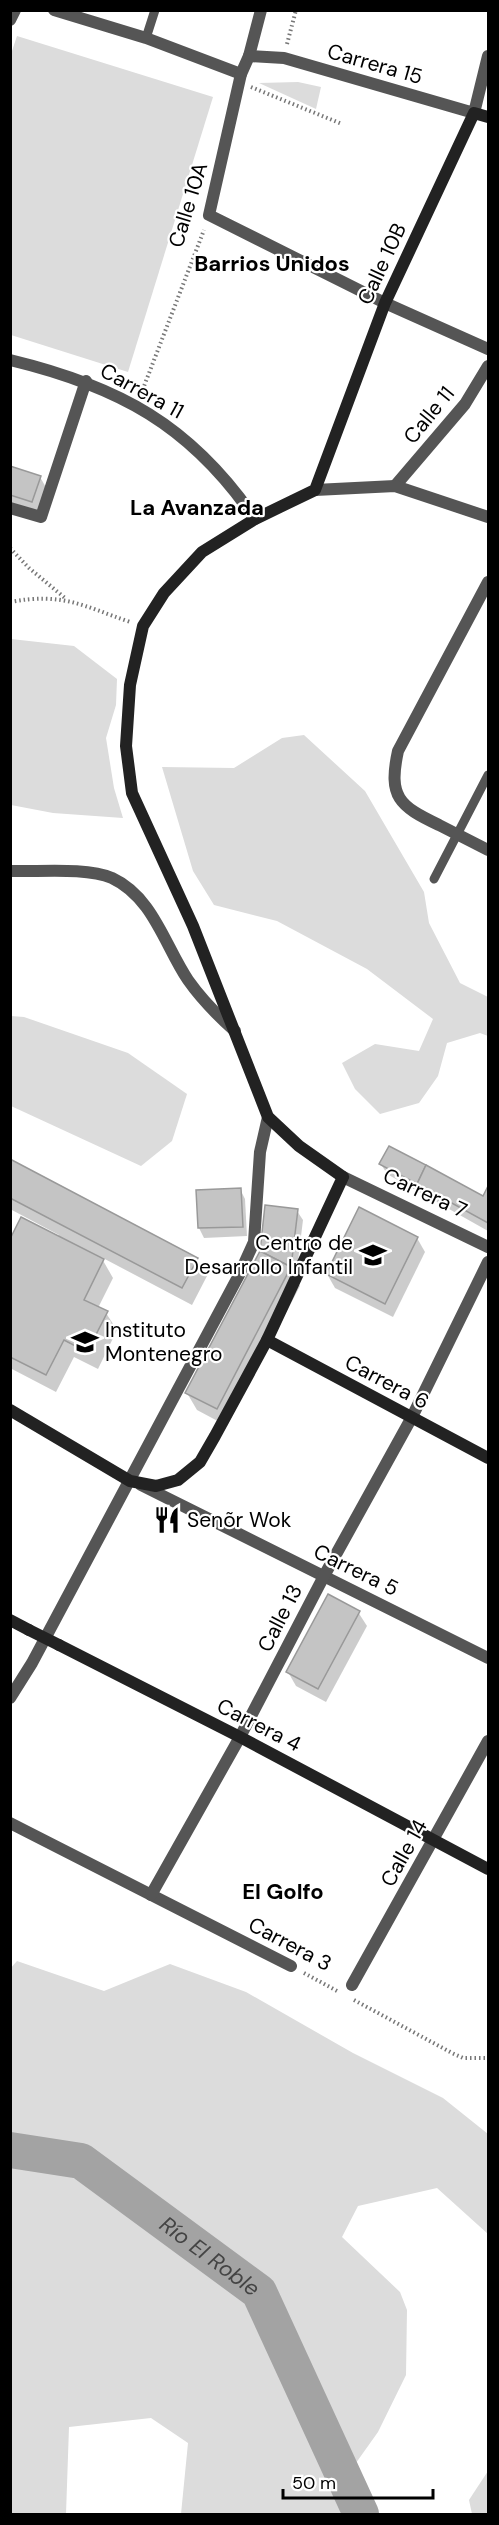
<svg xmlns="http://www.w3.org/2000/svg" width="499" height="2525" viewBox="0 0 499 2525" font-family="'DM Sans',sans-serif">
<rect width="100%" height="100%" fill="#fff"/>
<g fill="#dcdcdc">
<polygon points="17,36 213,97 128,372 11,335 10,57"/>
<polygon points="298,82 321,87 316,109 259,83"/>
<polygon points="11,639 74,646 117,679 116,705 106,738 114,788 123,818 53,813 11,805"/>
<polygon points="304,735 365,791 424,892 429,923 460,983 488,997 488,1036 480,1033 447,1043 438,1076 419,1103 380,1114 355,1089 342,1063 375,1044 419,1051 433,1019 367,969 277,921 214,905 193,871 162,767 234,768 282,738"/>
<polygon points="11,1016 24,1017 128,1053 187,1094 172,1141 141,1166 11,1106"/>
<polygon points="17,1961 104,1991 170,1964 246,1992 353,2053 443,2098 488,2134 488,2234 437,2188 358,2206 342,2237 400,2292 407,2310 406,2375 378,2432 336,2491 346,2514 181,2514 188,2443 151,2418 69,2427 66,2514 11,2514 10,1969"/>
<polygon points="488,2471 488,2514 472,2514 469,2500"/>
</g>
<g fill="#0003">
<polygon points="10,467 40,477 48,491 40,515 10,505"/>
<polygon points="10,1161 197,1259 207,1276 192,1305 101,1257 113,1278 98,1308 106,1313 117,1330 98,1369 74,1357 56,1392 10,1368 10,1242 58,1237 59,1235 10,1209"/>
<polygon points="381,1164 484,1198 488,1189 488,1231 387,1174"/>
<polygon points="240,1189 245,1199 247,1236 204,1238 199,1228 197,1191"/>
<polygon points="267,1207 297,1211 303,1220 297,1269 265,1252 265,1255 297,1272 296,1278 300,1286 227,1426 197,1410 187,1393 261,1251"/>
<polygon points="417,1238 425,1252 393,1317 335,1288 327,1274"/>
<polygon points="358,1612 367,1626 326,1702 296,1686 288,1672"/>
</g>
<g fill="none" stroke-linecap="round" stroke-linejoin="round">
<path stroke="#a3a3a3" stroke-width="36" id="s1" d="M10,2150L81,2161L259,2292L361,2514"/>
</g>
<g fill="#c4c4c4" stroke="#999" stroke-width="1.5">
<polygon points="10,466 41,476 32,502 10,495"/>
<polygon points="389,1146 426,1165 417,1184 379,1164"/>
<polygon points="10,1159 198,1258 182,1288 10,1198"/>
<polygon points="426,1165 483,1196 488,1186 488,1223 417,1184"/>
<polygon points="241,1188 243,1227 198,1228 196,1190"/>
<polygon points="265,1205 298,1209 291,1267 260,1251"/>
<polygon points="359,1207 418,1237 385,1304 326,1274"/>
<polygon points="21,1217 104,1259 84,1300 108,1311 87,1352 64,1340 46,1375 10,1357 10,1239"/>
<polygon points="260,1251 291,1267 217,1409 185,1393"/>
<polygon points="328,1594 360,1611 318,1689 286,1672"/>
</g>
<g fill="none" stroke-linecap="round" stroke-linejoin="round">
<g stroke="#777" stroke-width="4" stroke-dasharray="1.5 3" stroke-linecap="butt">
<polyline points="287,44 296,10"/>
<polyline points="251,87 342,124"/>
<polyline points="141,394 204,230"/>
<polyline points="10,548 29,568 65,598"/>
<path d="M10,602C63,592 83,606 130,622"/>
<polyline points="304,1973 339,1992"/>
<polyline points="354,2000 452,2053 463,2058 488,2058"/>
</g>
<g stroke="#555" stroke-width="9">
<polyline points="146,38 155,10"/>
<polyline points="434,879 488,775"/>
</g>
<g stroke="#555" stroke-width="12">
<polyline points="54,10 146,38 241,74"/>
<polyline points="261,10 249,56 241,74 209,215 385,303 488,349"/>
<polyline points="10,20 15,10"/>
<polyline points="249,56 284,58 474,113 488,56"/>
<path d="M10,360C118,386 191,425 255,519"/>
<polyline points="395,486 465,404 488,366"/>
<polyline points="315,490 395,486 488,517"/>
<polyline points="10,508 41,517 86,381"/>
<path d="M488,582L398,751C388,797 399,806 439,825C455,833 472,842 488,850"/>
<path d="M10,871C39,872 86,867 112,878C153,897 165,946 188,980C202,1000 217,1015 235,1031"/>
<polyline points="141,1485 488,1658"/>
<polyline points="10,1698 32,1663 239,1275 254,1242 260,1152 268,1117"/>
<polyline points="10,1823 291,1966"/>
<polyline points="151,1895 240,1737 324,1576 412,1417 488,1262"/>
<polyline points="352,1985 488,1741"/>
</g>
<polyline stroke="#555" stroke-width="12" points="343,1177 488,1247"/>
<g stroke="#222" stroke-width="12">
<polyline points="267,1340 488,1458"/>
<polyline points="10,1410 130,1481 156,1486 178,1480 200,1462 215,1436 267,1340 343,1177 299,1146 268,1117 193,926 132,793 126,746 130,685 143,626 164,593 202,552 255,519 315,490 385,303 474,113 488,117"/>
<polyline points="10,1620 29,1630"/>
<polyline points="59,1645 240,1737 488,1869"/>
</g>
<polyline stroke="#222" stroke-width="12" points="29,1630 59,1645"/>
</g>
<defs>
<symbol id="school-bare" viewBox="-9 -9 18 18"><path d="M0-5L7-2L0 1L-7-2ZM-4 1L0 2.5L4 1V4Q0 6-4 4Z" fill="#000" stroke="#fff" stroke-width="2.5" paint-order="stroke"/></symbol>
<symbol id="university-bare" viewBox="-9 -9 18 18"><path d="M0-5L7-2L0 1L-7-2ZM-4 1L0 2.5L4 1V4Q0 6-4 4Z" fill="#000" stroke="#fff" stroke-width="2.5" paint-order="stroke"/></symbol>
<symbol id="restaurant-bare" viewBox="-9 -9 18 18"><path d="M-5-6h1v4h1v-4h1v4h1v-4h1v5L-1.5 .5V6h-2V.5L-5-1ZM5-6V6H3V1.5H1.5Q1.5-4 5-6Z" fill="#000" stroke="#fff" stroke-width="2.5" paint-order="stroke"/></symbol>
</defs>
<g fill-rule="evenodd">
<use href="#school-bare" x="354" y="1236" width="38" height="38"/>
<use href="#university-bare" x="66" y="1323" width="38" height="38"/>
<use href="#restaurant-bare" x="148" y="1501" width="38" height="38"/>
</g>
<g text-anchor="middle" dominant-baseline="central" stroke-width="4.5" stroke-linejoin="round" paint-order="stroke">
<g font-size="21" fill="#000" stroke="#fff">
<text transform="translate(375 64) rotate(16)">Carrera 15</text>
<text transform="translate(188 205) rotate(-73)">Calle 10A</text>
<text transform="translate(382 264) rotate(-65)">Calle 10B</text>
<text transform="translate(142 391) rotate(29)">Carrera 11</text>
<text transform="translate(429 415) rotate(-51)">Calle 11</text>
<text transform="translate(425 1193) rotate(25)">Carrera 7</text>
<text transform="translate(387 1382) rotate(28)">Carrera 6</text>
<text transform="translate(356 1570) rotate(26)">Carrera 5</text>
<text transform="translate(280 1618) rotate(-63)">Calle 13</text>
<text transform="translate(259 1725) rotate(27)">Carrera 4</text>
<text transform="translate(404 1853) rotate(-61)">Calle 14</text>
<text transform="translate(290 1944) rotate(28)">Carrera 3</text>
</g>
<g font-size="21" fill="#000" stroke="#fff" text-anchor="start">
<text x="353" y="1243" text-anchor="end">Centro de<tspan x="353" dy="24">Desarrollo Infantil</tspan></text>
<text x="105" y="1330">Instituto<tspan x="105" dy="24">Montenegro</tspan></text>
<text x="187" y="1520">Senõr Wok</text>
</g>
<g font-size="22" font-weight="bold" fill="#000" stroke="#fff">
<text x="272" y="263">Barrios Unidos</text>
<text x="197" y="507">La Avanzada</text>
<text x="283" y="1891">El Golfo</text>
</g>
<g font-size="22" font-style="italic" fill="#444" stroke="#fff">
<text stroke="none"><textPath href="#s1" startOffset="232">Río El Roble</textPath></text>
</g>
</g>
<rect width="499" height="2525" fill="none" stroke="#000000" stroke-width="24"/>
<path d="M283 2489v9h150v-9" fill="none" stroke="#000000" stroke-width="3"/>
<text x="292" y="2489" font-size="18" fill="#000000" stroke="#ffffff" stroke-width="4.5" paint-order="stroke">50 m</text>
</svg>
